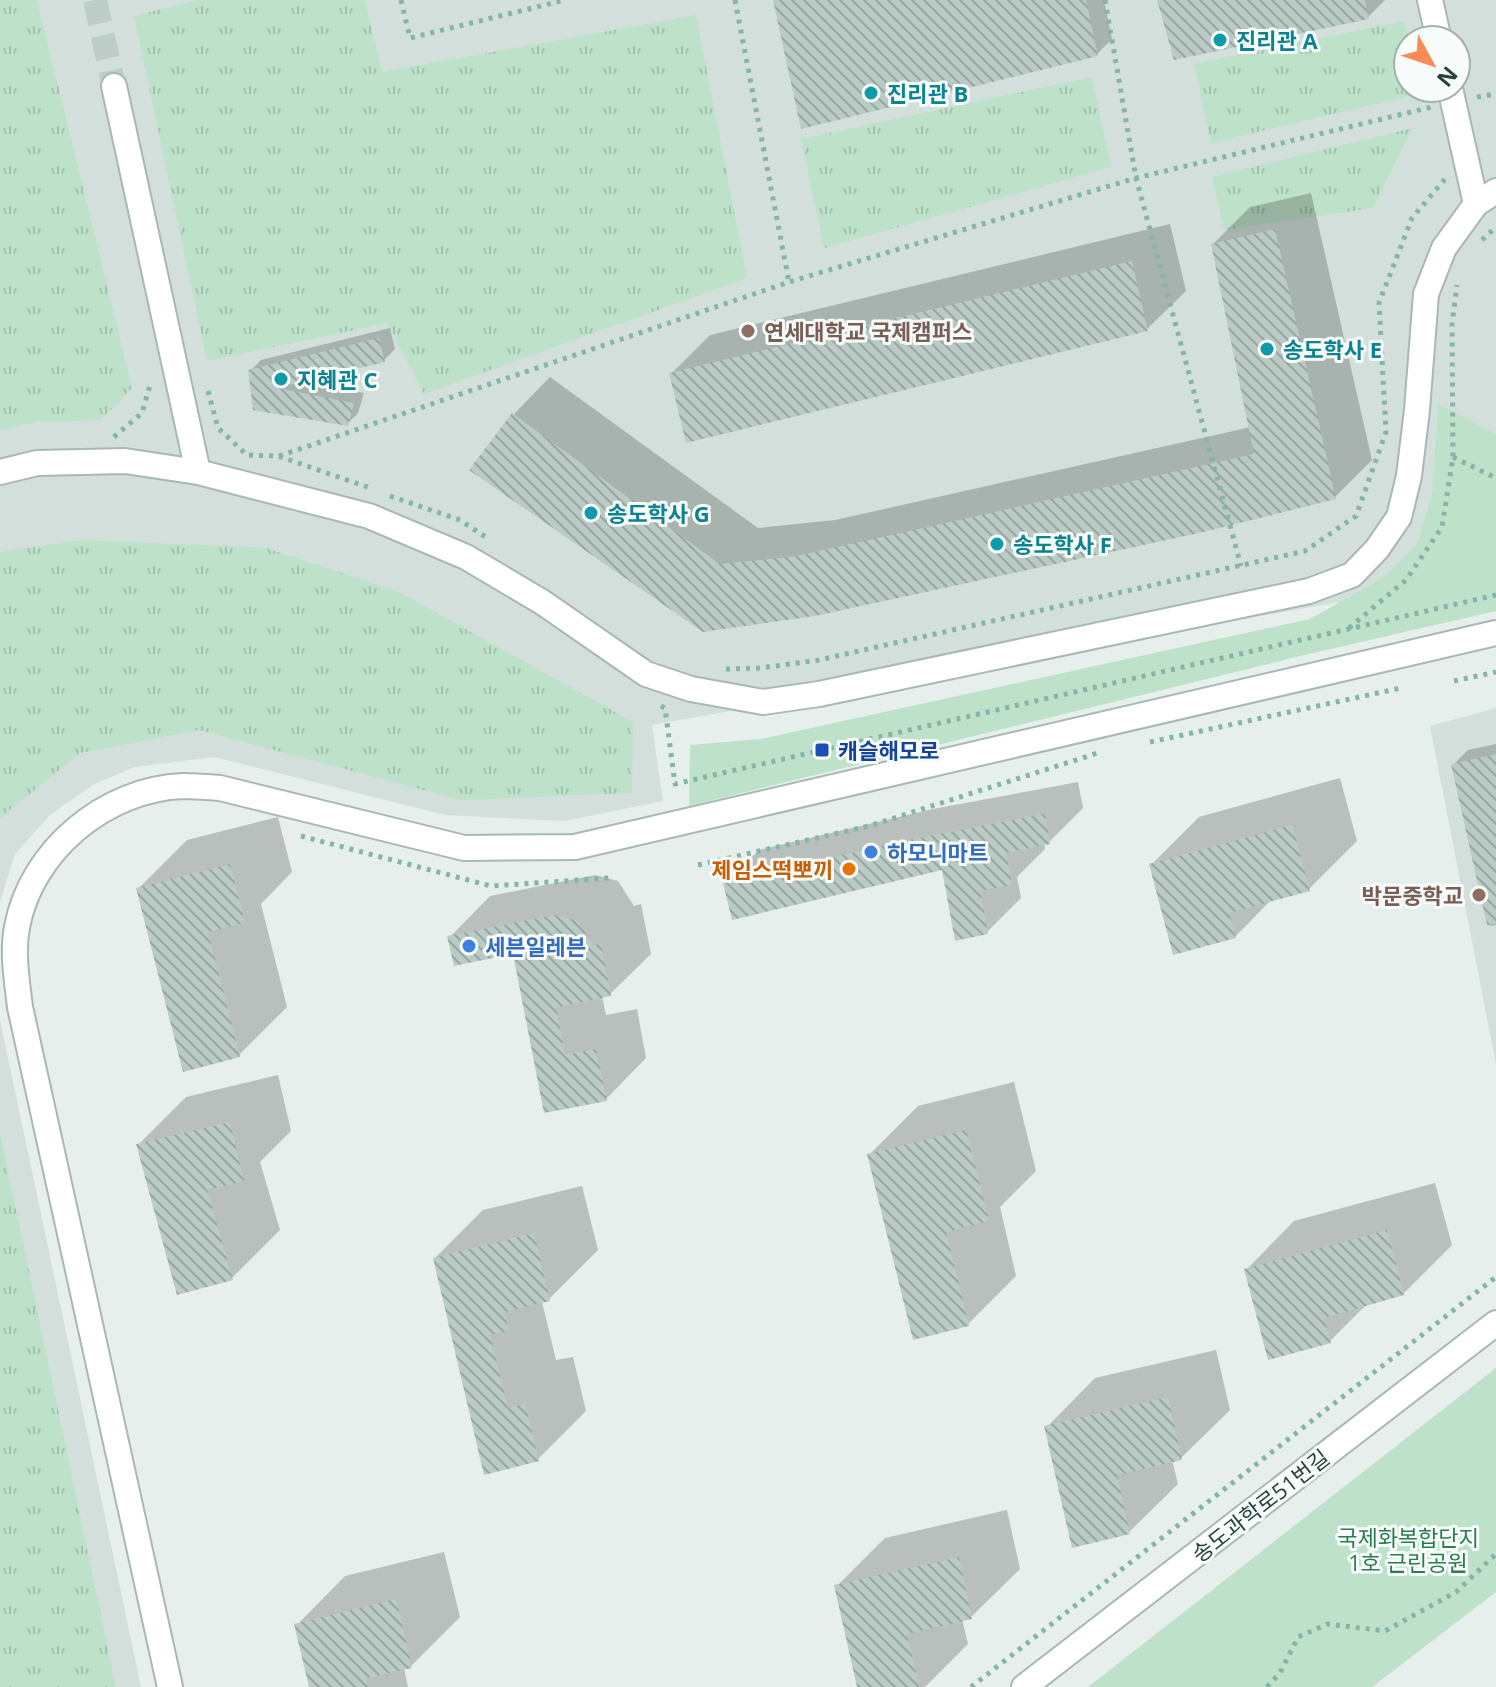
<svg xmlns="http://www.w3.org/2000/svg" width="1496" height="1687" viewBox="0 0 1496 1687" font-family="'Open Sans','Noto Sans KR',sans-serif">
<defs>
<pattern id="grass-tufts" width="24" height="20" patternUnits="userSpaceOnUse" patternTransform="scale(2)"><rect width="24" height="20" fill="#bee1c9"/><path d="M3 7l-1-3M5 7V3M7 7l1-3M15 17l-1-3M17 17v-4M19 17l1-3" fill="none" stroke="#a3c2ae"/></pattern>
<pattern id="building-back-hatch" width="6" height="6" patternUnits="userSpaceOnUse" patternTransform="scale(2)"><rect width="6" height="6" fill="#bacac5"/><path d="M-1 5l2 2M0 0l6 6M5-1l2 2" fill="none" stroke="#97a6a1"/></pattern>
</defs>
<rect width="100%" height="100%" fill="#e6efeb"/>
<g fill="#d3dfdb" fill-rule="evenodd">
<path d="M0,0H1496V574L652,725L663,801L565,821L445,815L214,757L135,767L94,784L50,815L15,854L0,902ZM1408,40H1456V88H1408Z"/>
<polygon points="1496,708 1496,1064 1430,726"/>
<polygon points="0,1020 141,1687 0,1687"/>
</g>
<g fill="url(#grass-tufts)">
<polygon points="0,0 37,0 132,388 101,420 37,422 0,430"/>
<polygon points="199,0 365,0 382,72 696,15 747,278 424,394 387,323 207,361 134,16"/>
<polygon points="1404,21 1408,42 1408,88 1417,88 1418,94 1211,143 1194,64"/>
<polygon points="1092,77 1111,167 824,248 801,139"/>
<polygon points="1413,128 1373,208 1224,230 1212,177"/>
<polygon points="80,540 266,548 397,591 633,722 632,793 461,800 199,730 80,753 0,818 0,552"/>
<polygon points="0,1133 116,1687 0,1687"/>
</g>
<g fill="#bee1c9">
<polygon points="1438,404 1496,434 1496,611 1296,657 689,806 690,745 761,739 1310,619 1384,577 1417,544 1433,491"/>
<polygon points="1496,1368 1496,1592 1372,1687 1088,1687"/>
</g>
<g fill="#0003">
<polygon points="775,0 1104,0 1112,39 1097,54"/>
<polygon points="1159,0 1385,0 1368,17"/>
<polygon points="1311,193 1372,460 1335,497 704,630 514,414 550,377 758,528 835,520 1251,427 1213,244 1250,207"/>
<polygon points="1170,224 1186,291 1147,329 671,374 710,335"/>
<polygon points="390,328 395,349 384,360 301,380 364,393 358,413 347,424 255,409 250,371 261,360"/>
<polygon points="1496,744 1496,925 1490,926 1453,765 1468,750"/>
<polygon points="1340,778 1357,841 1309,889 1272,899 1235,937 1151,865 1199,817"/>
<polygon points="1078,782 1083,808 1049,842 1044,843 1045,849 1017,877 1021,898 987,932 943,867 725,884 759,850 933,809"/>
<polygon points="278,817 292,872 261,904 287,1007 239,1055 138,889 187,840"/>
<polygon points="595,875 618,881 634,906 641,904 651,954 610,994 602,996 606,1015 637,1009 646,1058 606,1099 546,1111 515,952 450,937 490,896"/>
<polygon points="278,1075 291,1131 260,1162 280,1230 232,1278 138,1145 186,1097"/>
<polygon points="1014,1082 1036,1171 1000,1207 1016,1276 968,1324 870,1154 918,1106"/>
<polygon points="1435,1183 1452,1245 1403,1294 1367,1304 1330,1341 1246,1270 1294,1221"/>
<polygon points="582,1186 598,1250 549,1299 542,1302 556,1360 573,1357 586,1411 538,1459 485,1472 435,1258 483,1210"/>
<polygon points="1216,1350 1230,1410 1181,1458 1172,1460 1178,1484 1129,1532 1047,1427 1095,1378"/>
<polygon points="1007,1510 1020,1569 971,1617 962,1619 968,1644 925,1687 860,1687 837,1586 885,1538"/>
<polygon points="444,1552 460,1617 411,1666 404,1668 408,1687 311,1687 297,1625 345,1576"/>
</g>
<g fill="url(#building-back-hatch)">
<polygon points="773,0 1086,0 1098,56 801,129"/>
<polygon points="1157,0 1365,0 1369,19 1174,60"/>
<polygon points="1275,229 1336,499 1199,533 815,616 703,632 469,470 512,413 720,564 797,556 1254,454 1211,244"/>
<polygon points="1132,261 1148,331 686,443 669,373"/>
<polygon points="379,338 385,362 277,388 354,403 348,426 253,410 248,370"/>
<polygon points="1496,754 1496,924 1487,925 1451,764"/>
<polygon points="1045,814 1050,844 1006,853 1012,885 980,891 988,934 955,941 942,870 732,920 723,883 898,842"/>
<polygon points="1292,825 1310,891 1229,913 1236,938 1173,955 1149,864"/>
<polygon points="230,864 245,923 208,932 240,1057 183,1072 136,888"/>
<polygon points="554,915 578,921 593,945 601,944 611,996 556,1007 565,1055 596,1049 607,1101 544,1113 513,954 454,966 447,936"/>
<polygon points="230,1122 244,1181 207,1190 233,1280 177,1295 136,1144"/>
<polygon points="966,1130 989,1221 946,1232 969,1326 913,1340 867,1154"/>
<polygon points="1387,1230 1404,1295 1324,1318 1331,1343 1268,1360 1244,1269"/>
<polygon points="534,1233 550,1301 504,1312 509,1331 490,1335 508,1408 525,1404 539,1461 484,1475 433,1258"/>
<polygon points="1168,1397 1182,1460 1117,1475 1130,1534 1072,1548 1044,1426"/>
<polygon points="959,1557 972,1619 907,1634 919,1687 857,1687 834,1585"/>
<polygon points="396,1599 412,1668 366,1678 368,1687 309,1687 294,1624"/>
</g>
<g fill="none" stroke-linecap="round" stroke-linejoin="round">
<polyline stroke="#bfcdc8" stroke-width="24" stroke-dasharray="24 12" stroke-linecap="butt" points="95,0 114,86"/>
<defs>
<g id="minor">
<polyline points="1430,0 1439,40"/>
<polyline points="114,86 198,472"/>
<polyline points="1450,88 1476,204"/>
<polyline points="0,472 37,463 125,461 198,472 369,516 466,557 542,602 646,674 691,689 763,702 819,694 1309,591 1352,575 1377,549 1399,517 1409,476 1417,410 1426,294 1444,248 1476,204 1496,191"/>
<path d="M170,1687L20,1007C17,981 12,953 17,927C31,851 105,789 183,786C195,786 207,787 220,788L464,848L575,847L1496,633"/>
<polyline points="1024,1687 1496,1323"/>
</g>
</defs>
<use href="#minor" stroke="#a8b8b3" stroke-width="28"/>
<g stroke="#84b5a8" stroke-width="5" stroke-dasharray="4 6" stroke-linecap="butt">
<polyline points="401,0 410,38 565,0"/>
<polyline points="735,0 789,282"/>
<polyline points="1105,0 1136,178 1241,566"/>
<polyline points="1477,97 1496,94"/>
<polyline points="1482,240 1496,227"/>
<polyline points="208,391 218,428 247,455 278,456 370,488"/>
<polyline points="114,437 142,413 151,382"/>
<polyline points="279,456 789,282 1136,178 1432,107"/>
<polyline points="1453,457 1496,478"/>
<polyline points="390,496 460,520 487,538"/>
<polyline points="1349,628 1406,580 1442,527 1453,457 1452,324 1457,285"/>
<polyline points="726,669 761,668 819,660 1305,551 1356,516 1386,432 1379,303 1412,218 1445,179"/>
<polyline points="1454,681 1496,672"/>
<polyline points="661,706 665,708 675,784 1496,595"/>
<polyline points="1150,742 1401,688"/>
<polyline points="301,836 491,886 609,878"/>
<polyline points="698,865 869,826 1101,752"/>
<polyline points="971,1687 1496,1277"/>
<polyline points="1267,1687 1280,1673 1298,1637 1328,1624 1385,1631 1456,1592 1496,1554"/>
</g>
<use href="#minor" stroke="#fff" stroke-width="24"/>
</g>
<g fill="#0f9aa8" stroke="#f7fbf9" stroke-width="3">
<circle cx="1220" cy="40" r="8"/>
<circle cx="871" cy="93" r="8"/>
<circle cx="1267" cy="349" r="8"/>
<circle cx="281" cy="379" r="8"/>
<circle cx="591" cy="513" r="8"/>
<circle cx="997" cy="544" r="8"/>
</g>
<g fill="#8d6e63" stroke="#f7fbf9" stroke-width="3">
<circle cx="748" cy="331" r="8"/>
<circle cx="1479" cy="895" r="8"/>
</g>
<rect fill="#1a4fb4" stroke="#f7fbf9" stroke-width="3" x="814" y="742" width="16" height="16" rx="4"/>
<g fill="#3f7fe0" stroke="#f7fbf9" stroke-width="3">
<circle cx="871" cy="852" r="8"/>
<circle cx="469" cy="946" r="8"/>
</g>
<circle fill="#e8710a" stroke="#f7fbf9" stroke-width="3" cx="849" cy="869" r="8"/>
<g text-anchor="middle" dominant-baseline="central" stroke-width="6" stroke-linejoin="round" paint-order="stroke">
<g font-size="22" font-weight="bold" fill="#0d838f" stroke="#f7fbf9" text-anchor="start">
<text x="1236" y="40">진리관 A</text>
<text x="887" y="93">진리관 B</text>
<text x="1283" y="349">송도학사 E</text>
<text x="297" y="379">지혜관 C</text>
<text x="607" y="513">송도학사 G</text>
<text x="1013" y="544">송도학사 F</text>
</g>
<g font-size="22" font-weight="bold" fill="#785e54" stroke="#f7fbf9" text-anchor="start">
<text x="764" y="331">연세대학교 국제캠퍼스</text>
<text x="1463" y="895" text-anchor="end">박문중학교</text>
</g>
<g font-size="22" font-weight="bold" fill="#164399" stroke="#f7fbf9" text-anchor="start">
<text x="838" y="750">캐슬해모로</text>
</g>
<g font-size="22" font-weight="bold" fill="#366cbe" stroke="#f7fbf9" text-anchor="start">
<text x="887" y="852">하모니마트</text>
<text x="485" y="946">세븐일레븐</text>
</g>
<g font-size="22" font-weight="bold" fill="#c56008" stroke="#f7fbf9" text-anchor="end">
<text x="833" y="869">제임스떡뽀끼</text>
</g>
<g font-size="22" fill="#23433c" stroke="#f7fbf9">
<text transform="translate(1260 1505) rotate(-38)">송도과학로51번길</text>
</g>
<g font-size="22" fill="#2a7d4f" stroke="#f7fbf9">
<text x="1408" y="1537">국제화복합단지<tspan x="1408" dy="25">1호 근린공원</tspan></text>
</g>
</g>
<g transform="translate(1432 64) rotate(130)"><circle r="38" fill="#f7fbf9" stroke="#a2b1ad" stroke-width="2"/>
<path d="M0-6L14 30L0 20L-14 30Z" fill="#f98b59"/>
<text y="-12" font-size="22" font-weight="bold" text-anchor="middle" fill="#23433c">N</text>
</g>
</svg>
